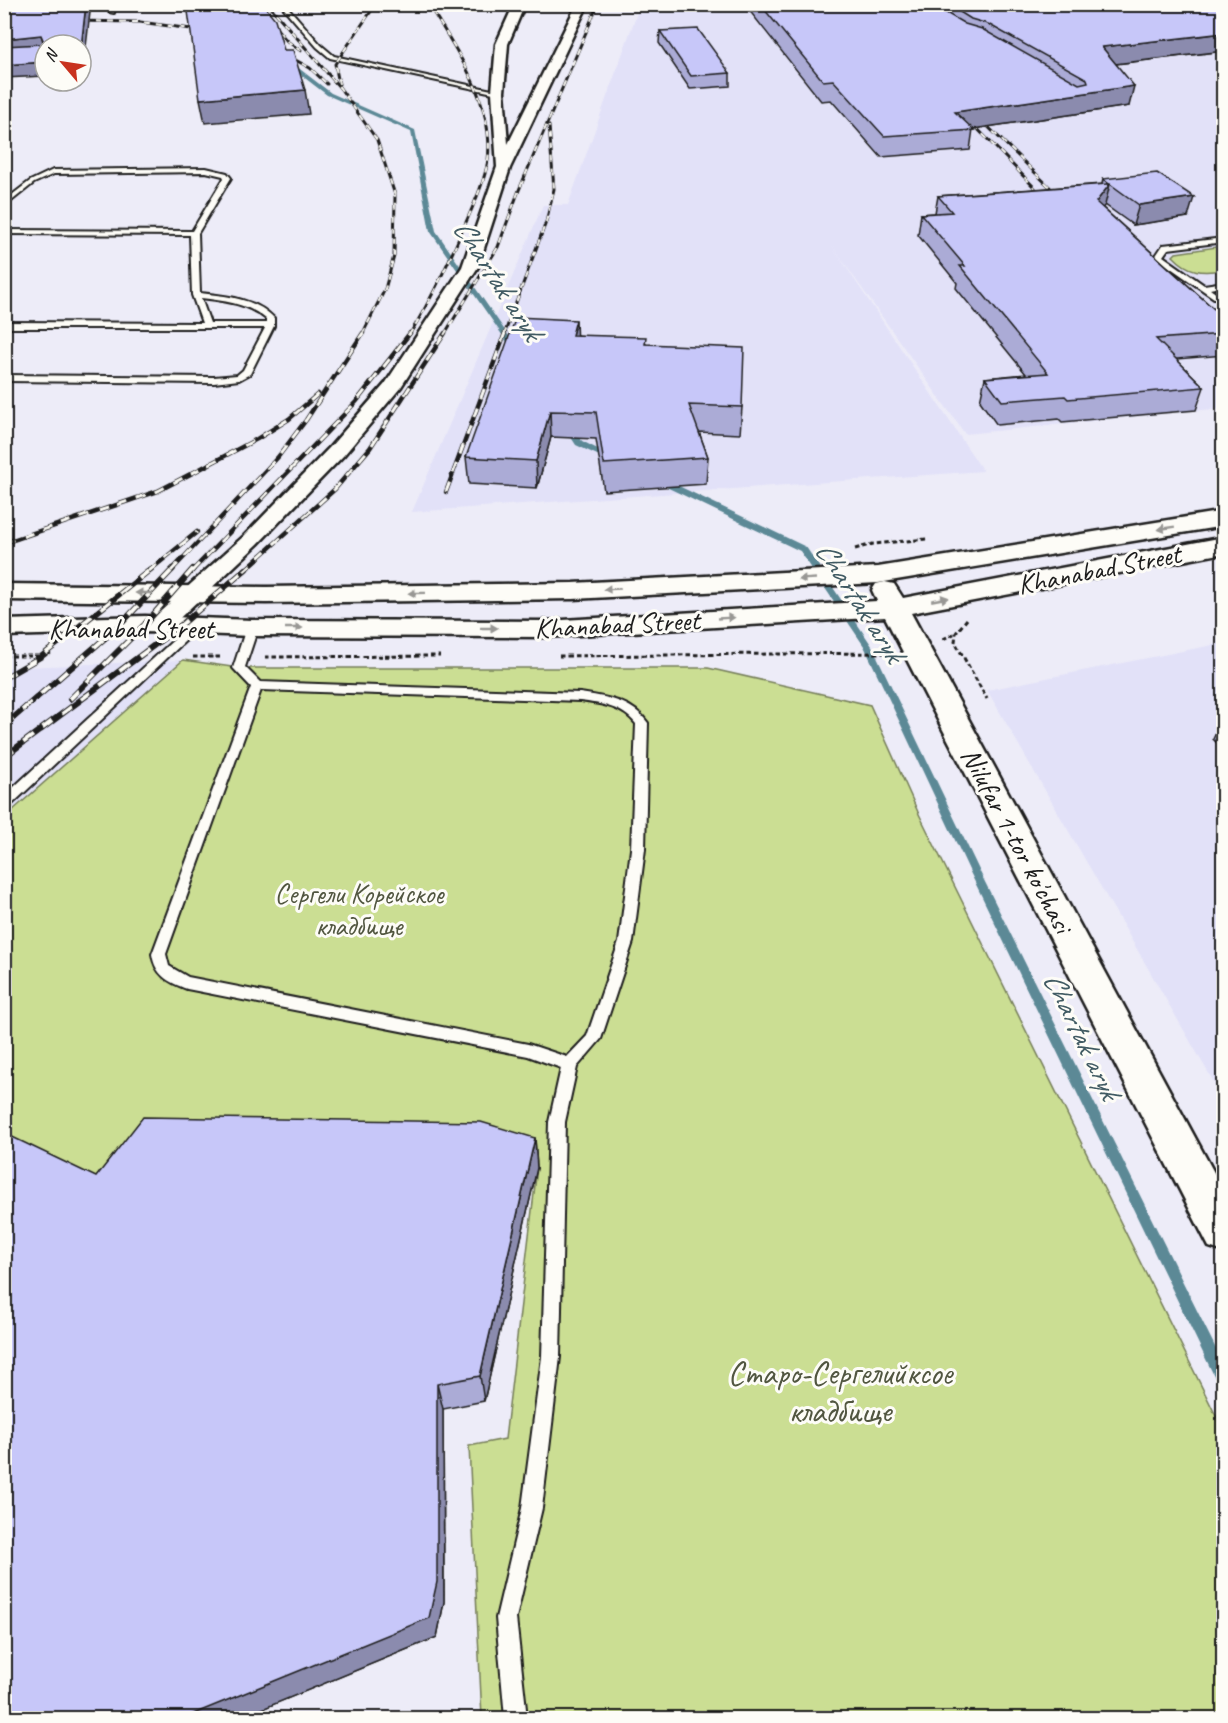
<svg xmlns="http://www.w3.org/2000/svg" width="1228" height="1723" viewBox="0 0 1228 1723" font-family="Caveat,sans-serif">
<rect width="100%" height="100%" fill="#edecf8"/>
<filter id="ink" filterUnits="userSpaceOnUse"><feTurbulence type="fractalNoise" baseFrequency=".0167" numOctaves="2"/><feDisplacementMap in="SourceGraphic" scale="12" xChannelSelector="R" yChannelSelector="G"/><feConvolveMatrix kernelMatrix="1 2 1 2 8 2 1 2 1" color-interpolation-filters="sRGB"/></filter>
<g filter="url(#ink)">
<g fill="#e2e1f8">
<polygon points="640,5 1223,5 1223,408 965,434 832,246 983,471 412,512 543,205 568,205"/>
<polygon points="1223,643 1223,1098 987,690"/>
<polygon points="183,660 5,818 5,668"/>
</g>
<g fill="#cbde93" stroke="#747d58" stroke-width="1.5">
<path d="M1223,246V270C1202,273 1189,273 1173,256L1176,253Z"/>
<polygon points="183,660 239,668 708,668 870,705 918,812 1223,1430 1223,1718 482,1718 469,1446 505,1439 537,1168 113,1207 5,1154 4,818"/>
</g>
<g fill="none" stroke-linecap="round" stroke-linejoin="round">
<g fill="#5c8996" fill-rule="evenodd">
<polygon points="288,63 292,63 331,93 415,130 436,231 519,351 518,352 514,352 430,231 411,132 327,95 288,65"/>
<polygon points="566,426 572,426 582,441 615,458 608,460 576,445 565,428"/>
<polygon points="658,479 664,479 806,547 872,646 979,870 1224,1365 1224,1388 1219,1386 969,870 864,646 800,551 658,483"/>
</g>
<defs>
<g id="service">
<polygon points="110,4 116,4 114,13 109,12"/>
<polygon points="280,4 285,4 321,45 334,56 501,92 498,94 330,58 317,47"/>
<path d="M206,168L227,173L231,178L198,233L200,293C226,296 255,298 274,318V326L250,374L239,380L214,383L4,381V375L214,377L237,375L243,370L265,328H4V322L202,323L192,295L190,235L4,234V230L192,231L224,178L223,176L206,172L54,174L34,183L4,207V201L30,181L53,170ZM201,298C225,301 247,303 266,319V323H210Z"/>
<polygon points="1224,238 1224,242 1168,249 1163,256 1204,285 1224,282 1224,286 1210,289 1224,299 1224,305 1155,257 1163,245"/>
<polygon points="195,623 199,624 199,628 9,807 4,808 4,796 191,624"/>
<path d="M252,625L258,628L245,667L260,682L580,693C606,697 632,700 648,723L645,849L633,942L601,1039L577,1067L565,1122L560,1357L542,1508L516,1618L527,1718H505L496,1618L522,1508L542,1357L549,1122L561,1068L528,1056L187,989C168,982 155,975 152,954L251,687L233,668L246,628ZM261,690L580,701C601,704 622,706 636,724L631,849L619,942L587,1036L567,1057L528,1044L188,977L169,966L166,954Z"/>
</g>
<polygon id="minor" points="514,4 525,4 508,44 504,92 508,144 577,4 588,4 510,168 478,267 401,387 344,455 258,544 167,630 159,632 151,630 148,625 151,620 244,536 330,447 385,384 462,267 497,167 492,92 496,44"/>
<g id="tertiary">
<polygon points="1224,511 1224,526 878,583 573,599 266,603 4,600 4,584 266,587 573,583 878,567"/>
<polygon points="1224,537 1224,553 911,613 1224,1191 1224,1252 1209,1247 885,617 546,637 252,636 145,632 4,636 4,620 145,616 252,620 546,621 877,601 872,590 876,584 885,582 894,584 903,598"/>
</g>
</defs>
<use href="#service" stroke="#1c1c1c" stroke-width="4"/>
<use href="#minor" stroke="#1c1c1c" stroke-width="5"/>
<use href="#tertiary" stroke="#1c1c1c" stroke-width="5"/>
<g stroke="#1c1c1c" stroke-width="3" stroke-dasharray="4.5 3" stroke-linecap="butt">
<polyline points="855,549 873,544 927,539"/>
<polyline points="967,619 956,633 955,642 987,699"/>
<polyline points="943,639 956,633"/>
<polyline points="4,656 42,656 51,653"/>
<polyline points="559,656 884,653"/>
<polyline points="193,657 221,657"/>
<polyline points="265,657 440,656"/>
</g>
<use href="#service" fill="#fdfcf7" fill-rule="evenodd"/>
<use href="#minor" fill="#fdfcf7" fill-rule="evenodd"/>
<use href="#tertiary" fill="#fdfcf7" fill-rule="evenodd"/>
<defs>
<g id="rail-far2">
<polyline points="256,4 287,41 301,51"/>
<polyline points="268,4 340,88 377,140 395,195 394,256 385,289 362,335"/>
<polyline points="72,21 140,22 206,31"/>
<polyline points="281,52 310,68 327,84"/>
<polyline points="339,84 335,64 376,4"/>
<polyline points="976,115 1062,199"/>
<polyline points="966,117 1035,188"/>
<path d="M409,335C431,301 447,266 463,229C473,206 484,184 488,160C495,104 456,49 428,4"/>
<polyline points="444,335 498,247 519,190 598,4"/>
<polyline points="504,335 546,222 554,189 549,126"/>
</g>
<g id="rail-far1">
<polyline points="446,492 505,333"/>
<polyline points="4,543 158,491 257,439 289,419 318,394"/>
<polyline points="149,571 197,532"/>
<polyline points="171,571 278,457 306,420 363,333"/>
<polyline points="192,571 356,402 410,333"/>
<polyline points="244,571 335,489 370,448 445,333"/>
</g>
<g id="rail">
<polyline points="4,678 42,656 151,569"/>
<polyline points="70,699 145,624 193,569"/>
<polyline points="4,726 120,625 173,569"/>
<polyline points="4,757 180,626 246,569"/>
</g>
</defs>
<use href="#rail-far2" stroke="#1c1c1c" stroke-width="3"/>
<use href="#rail-far1" stroke="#1c1c1c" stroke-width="4.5"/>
<use href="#rail" stroke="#1c1c1c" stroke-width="6"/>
<use href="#rail-far2" stroke="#fdfcf7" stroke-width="2" stroke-dasharray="6" stroke-linecap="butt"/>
<use href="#rail-far1" stroke="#fdfcf7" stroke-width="3" stroke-dasharray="10" stroke-linecap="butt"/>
<use href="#rail" stroke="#fdfcf7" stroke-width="4" stroke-dasharray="12" stroke-linecap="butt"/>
</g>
<g fill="#ababd6" stroke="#1c1c1c" stroke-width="1.5">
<polygon points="740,4 1224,4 1224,51 1116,64 1129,106 973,129 970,150 881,157 831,100 821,101 745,5"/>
<polygon points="660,31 730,73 730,86 690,89 659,43"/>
<polygon points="1103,179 1188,217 1133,225 1105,205 1102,207 1224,318 1224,355 1176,359 1204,387 1196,410 1062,422 1059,419 997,425 980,401 985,378 1026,374 956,288 957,283 918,235 921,214 935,213 938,196 1102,184"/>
<polygon points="577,335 646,344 742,407 740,434 699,432 708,457 706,484 604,491 596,439 551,437 537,488 469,484 466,457"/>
<polygon points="1224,716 1224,750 1213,739"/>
<polygon points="535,1138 537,1168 484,1401 443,1409 444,1602 437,1637 238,1719 4,1719 96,1177"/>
</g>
<g fill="#8b8bae" stroke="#1c1c1c" stroke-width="1.5">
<polygon points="86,4 91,4 84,64 81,64 81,48"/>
<polygon points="1224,33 1224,51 1098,66 1102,47"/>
<polygon points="41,35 45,48 4,51 4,39"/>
<polygon points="45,62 45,76 4,78 4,65"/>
<polygon points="1134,86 1129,106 966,130 955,112"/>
<polygon points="305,90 309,114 205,123 200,99"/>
<polygon points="1110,184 1105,205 1091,222 1096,202"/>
<polygon points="1194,197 1188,217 1133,225 1139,205"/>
<polygon points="576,320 577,346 572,335"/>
<polygon points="550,411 551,437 537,488 536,461"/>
<polygon points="535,1138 537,1168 484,1401 480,1376"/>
<polygon points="437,1384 443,1409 444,1602 437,1637 238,1719 181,1719"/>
</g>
<g fill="#c7c7f9" stroke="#1c1c1c" stroke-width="1.5">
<polygon points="4,4 86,4 81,48 81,45 45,45 45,62 4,65 4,46 42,44 44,42 41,35 4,39"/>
<polygon points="187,4 263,4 275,19 284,50 293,50 305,90 200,99"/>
<polygon points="760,4 931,4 965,24 982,29 1079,84 1088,82 1087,79 988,24 971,19 947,4 1224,4 1224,33 1102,47 1134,86 955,112 974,130 884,136 833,80 823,81"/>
<polygon points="698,29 730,73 691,76 660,31"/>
<polygon points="1157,173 1194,197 1139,205 1110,184 1096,202 1224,318 1224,334 1156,339 1204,387 1068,399 1065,396 1002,401 985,378 1048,373 960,266 965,266 921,214 952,212 938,196 1109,184 1103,179"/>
<polygon points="516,317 576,320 572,335 646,337 645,344 744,348 742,407 689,405 708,457 604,464 596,412 550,411 536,461 466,457"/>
<polygon points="143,1117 481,1122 535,1138 480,1376 437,1384 437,1582 429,1618 181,1719 4,1719 4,1133 96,1177"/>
</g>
<defs><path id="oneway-solid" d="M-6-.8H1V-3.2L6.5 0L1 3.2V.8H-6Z" transform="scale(1.5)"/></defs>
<g fill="#989794">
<use href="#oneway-solid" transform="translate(1166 528) rotate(171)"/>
<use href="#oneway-solid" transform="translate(807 579) rotate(177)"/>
<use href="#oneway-solid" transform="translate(612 589) rotate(177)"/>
<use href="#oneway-solid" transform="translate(144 593) rotate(180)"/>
<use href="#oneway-solid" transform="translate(417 593) rotate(179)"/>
<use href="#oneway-solid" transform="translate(940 599) rotate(-11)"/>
<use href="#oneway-solid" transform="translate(726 618) rotate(-3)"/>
<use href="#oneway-solid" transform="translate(294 628)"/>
<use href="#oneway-solid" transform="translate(489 628)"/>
</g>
</g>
<g text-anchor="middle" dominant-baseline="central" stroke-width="6" stroke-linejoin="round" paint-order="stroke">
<g font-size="28" fill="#1c1c1c" stroke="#fdfcf7">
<text transform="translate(1099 569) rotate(-11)">Khanabad Street</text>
<text transform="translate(617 624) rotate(-3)">Khanabad Street</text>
<text x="131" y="628">Khanabad Street</text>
<text transform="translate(1017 840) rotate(62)">Nilufar 1-tor ko'chasi</text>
</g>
<g font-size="28" fill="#515640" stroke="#fdfcf7">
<text x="359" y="893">Сергели Корейское<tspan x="359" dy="32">кладбище</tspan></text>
</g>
<g font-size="30" font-style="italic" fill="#415b63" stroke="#fdfcf7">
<text transform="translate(498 279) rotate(57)">Chartak aryk</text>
<text transform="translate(860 601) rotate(57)">Chartak aryk</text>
<text transform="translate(1082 1035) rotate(64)">Chartak aryk</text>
</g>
<g font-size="33" fill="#515640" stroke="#fdfcf7">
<text x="840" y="1373">Старо-Сергелийксое<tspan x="840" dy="38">кладбище</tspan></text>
</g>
</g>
<rect width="1228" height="1723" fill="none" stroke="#fdfcf7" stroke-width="24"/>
<rect x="12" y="12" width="1204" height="1699" fill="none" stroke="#1c1c1c" stroke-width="2" filter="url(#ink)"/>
<g transform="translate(63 63) rotate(299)"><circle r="28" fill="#fdfcf7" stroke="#a3a29f" stroke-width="1.5"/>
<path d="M0-4.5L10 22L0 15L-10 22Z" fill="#c8321e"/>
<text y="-9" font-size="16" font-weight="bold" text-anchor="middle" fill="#1c1c1c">N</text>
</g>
</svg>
